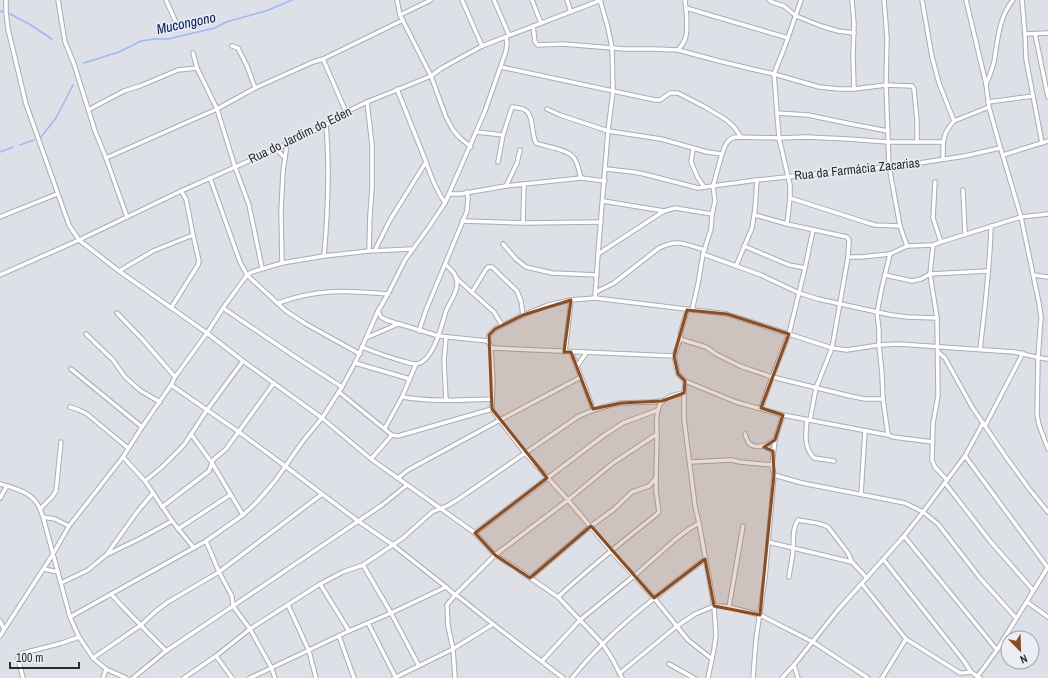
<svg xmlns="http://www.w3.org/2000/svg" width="1048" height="678" viewBox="0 0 1048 678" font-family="'Archivo Narrow',sans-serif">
<rect width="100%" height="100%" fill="#dee0e8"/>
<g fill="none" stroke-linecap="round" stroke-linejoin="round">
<g stroke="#9ab9f7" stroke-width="1.5">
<polyline points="0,11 3,12"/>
<polyline points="10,14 29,24 52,39"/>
<polyline points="84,63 119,52 141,41 154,39 168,39 215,28 226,22 266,11 292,0"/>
<polyline points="41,137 56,118 73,85"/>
<polyline points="20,145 34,140"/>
<polyline points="0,152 13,147"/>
</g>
<defs>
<g id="minor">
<polyline points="6,0 6,12 8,29 26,104 69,225 79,240 119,271 207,333 243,361 322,418 371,459 475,533 495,555 513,566 558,597 602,643 613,660 622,678"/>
<polyline points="58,0 65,42 74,64 95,131 106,158 127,217"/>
<polyline points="166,0 178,27"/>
<polyline points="397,0 400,15"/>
<polyline points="431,0 400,15 431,76 446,117 453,130 460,138 471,147"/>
<polyline points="462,0 482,46"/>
<polyline points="494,0 509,35"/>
<polyline points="532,0 541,23"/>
<polyline points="567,0 571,12"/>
<polyline points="769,0 772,2 784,6 796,16 821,26 838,31 854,33"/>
<polyline points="852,0 854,24 853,56 854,89"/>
<polyline points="884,0 887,38 886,85 889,166 900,226 907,246"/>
<path d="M922,0L932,57L939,83L954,121C942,134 943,142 943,159"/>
<polyline points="966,0 986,84 989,107 997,136 1021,217 1039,303 1041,317 1038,358 1037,415 1039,425 1048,449"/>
<polyline points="1022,0 1025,34 1026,59 1042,143"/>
<polyline points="686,8 788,38"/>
<polyline points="533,26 535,42 538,45 563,44 625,49 653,49 678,50 719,61 756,70 774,74 819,87 839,89 854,89 886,85 912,86 914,89 917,121 917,142"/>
<polyline points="1025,34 1048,33"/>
<polyline points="1035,34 1048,97"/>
<polyline points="232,46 238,48 247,66 255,88"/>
<path d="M678,50C681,46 684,43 685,39C689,29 686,11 685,0"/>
<polyline points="193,53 197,68 217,109 235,167 249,205 262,268"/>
<polyline points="323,59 346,112"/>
<polyline points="501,67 655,100 660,100 670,93 678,93 705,107 725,119 734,127 741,137"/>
<path d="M986,84C990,75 994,66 995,56C998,36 1000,16 1013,0"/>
<polyline points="397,89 426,162"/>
<polyline points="367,102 372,145 372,188 370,215 369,251"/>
<polyline points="988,102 1033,96"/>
<path d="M547,109L560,115L608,131L661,139L707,152L722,154C725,146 726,140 735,137L779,138L806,137L848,139L888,142H943"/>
<polyline points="88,110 124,91 140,86 178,70 197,68"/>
<polyline points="777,113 808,115 851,124 888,131"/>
<polyline points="954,121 989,107"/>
<path d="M477,132L503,135L512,107H513C517,108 522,108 525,110C534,115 531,134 536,143C546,147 568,149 574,158C578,163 579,172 581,178"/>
<polyline points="276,149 285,158"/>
<polyline points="693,149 691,162 698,178 704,187"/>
<polyline points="1003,155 1048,141"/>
<polyline points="106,158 217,109 255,88 313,62 323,59 403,20"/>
<polyline points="498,162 503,135"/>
<polyline points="606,169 633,172 644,174 698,188 757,180 913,164 965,156 1000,148"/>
<polyline points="210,178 240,262 247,275 286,311 306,324 360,354"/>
<polyline points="935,182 933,218 941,242"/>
<polyline points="506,186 517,163 520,150"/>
<polyline points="963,190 965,234"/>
<polyline points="181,191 186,199 193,235"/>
<polyline points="449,194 460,194 506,186 581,178 605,181"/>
<polyline points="790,198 868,223 875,225 900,226"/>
<polyline points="603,201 664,211 675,208 712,214"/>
<polyline points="755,215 787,224 847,237 849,240 848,257"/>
<polyline points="0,217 57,194"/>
<polyline points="462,221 523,223 601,222"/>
<polyline points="523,223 524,184"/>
<polyline points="787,224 790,198 790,185 779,138 774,74 785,46 801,0"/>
<polyline points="503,244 516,259 526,267 552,273 597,275"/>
<polyline points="933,245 930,274 937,318 938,396 933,423 932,460 935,467 947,480"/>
<polyline points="744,246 789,265 805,268"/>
<path d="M375,250L390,220L426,162C431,177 436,190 445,203"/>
<polyline points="598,254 664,211"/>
<polyline points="703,254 761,275 799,293 818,299 891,315 908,317 937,318"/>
<path d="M324,256C328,211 330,170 326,125"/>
<polyline points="282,263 281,211 283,172 287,144"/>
<polyline points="736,266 752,228 755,209 757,180"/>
<polyline points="119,271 153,251 193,235 199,261 198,265 171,308"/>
<polyline points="0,275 79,240 181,191 287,144 326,125 346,112 367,102 431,76 442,68 482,46 601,0"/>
<polyline points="885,275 912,281 921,279 930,274 988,271"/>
<polyline points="1034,275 1048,277"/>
<polyline points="456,278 494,312 502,325"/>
<polyline points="472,292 485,271 488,267 492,267 517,291 521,301 523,315"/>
<path d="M596,292L614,283L659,248C679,238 686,245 705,250"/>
<polyline points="595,298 598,254 608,131 613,91 612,48 608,28 600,0"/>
<path d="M278,303C317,289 347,290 388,294"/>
<polyline points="223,308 294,356 342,387"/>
<polyline points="687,310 681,331 680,339 674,356 678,374 685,381 684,393 684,419 695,506 699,523 714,606 716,635 714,649 708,678"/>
<polyline points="692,310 698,284 703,254 711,229 712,214 715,201 713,186 722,154"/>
<polyline points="378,311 381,317 386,320 439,336 488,341"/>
<polyline points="117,313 143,340 175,377"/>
<polyline points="419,331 426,310 467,211 468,198 467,192"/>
<polyline points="86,334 113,360 125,377 141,391 160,402"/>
<polyline points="366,338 398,324"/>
<polyline points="680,339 706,347 716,354 740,366 772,377 850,396 865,399 883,399"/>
<path d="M362,347C377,353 391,358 406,362C409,363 413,364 415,364C433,364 442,324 446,311C450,301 458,292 457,282C457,274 450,269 445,264"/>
<polyline points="491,348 674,356"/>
<path d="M980,349C985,308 990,267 991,226"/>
<polyline points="565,352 571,300"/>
<polyline points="571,352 585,387 593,409"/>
<polyline points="938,352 945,358 972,407 1006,457 1030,490 1048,512"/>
<polyline points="355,363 410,379"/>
<polyline points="577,366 587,352"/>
<polyline points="71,369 142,427"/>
<polyline points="685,381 736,402 783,415 888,435 893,437 933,442"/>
<polyline points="171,385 239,432 285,466 358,521 393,545 446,587 455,595 459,597 493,624 563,678"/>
<polyline points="339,392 392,435"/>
<path d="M402,397C432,402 462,400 492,399"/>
<polyline points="446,400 444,361 446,337"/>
<polyline points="70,407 79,410 87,414 128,448"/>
<polyline points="761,408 772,377 789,334 805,268 813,230"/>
<path d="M807,420C806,433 803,447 814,458L834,461"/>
<polyline points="810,420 816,388 832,348 848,257 861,257 890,254 907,246 933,245 941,242 1021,217 1048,214"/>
<polyline points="985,426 1023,353"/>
<polyline points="385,428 402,397 416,364"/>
<polyline points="191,434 212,463 243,515"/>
<path d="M745,434C746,437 747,441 749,443C756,450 768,445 775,440"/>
<polyline points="888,435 883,399 882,374 879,345 879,330 877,313 882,287 890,254"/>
<polyline points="764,446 773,451"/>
<polyline points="965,456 1048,568"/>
<polyline points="123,457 145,481 172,521 194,548"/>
<polyline points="371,459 392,435 398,436 492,409"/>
<polyline points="690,462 732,460 740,462 772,465"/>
<polyline points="774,475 802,483 905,503 923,512 938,524 980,578 1016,618"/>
<polyline points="398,478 408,470 500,420 581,377"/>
<polyline points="656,478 657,434"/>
<polyline points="145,481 162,467 184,445 207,410 243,361"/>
<polyline points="945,483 990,541 1033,590"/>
<path d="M0,484C12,487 29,492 36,502C40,507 41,512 43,517L70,617L79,637L93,658L106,669L126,678"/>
<polyline points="861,494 865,431"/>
<polyline points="0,498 7,486"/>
<polyline points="162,507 209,471 213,460 226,449 274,383"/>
<polyline points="40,509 52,497 56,491 61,442"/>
<polyline points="43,517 55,519 69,526"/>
<polyline points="178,529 230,495"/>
<polyline points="475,533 603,436 623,423 658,410"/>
<polyline points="904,536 997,650"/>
<polyline points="206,541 219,572 232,596 233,606 250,629 271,667 275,678"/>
<polyline points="768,542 852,562 867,578"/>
<polyline points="107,554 137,512 153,493"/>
<polyline points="883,559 964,661 971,672"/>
<polyline points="363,565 391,613 419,666"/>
<polyline points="44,569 58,572"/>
<path d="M789,577C790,567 793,558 793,548C794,538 792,529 798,520C807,522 820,522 828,527L848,553L852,562"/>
<path d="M530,578L591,526L613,510L632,492L649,486L656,478V491L659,512L657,514C623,541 589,568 558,597"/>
<polyline points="61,583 88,570 106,555 141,538 172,521"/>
<polyline points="320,584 349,631"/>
<polyline points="862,584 906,639 960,673 963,673 971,672 980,678"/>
<polyline points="111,594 121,605 166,651"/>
<polyline points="1027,602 1048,617"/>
<polyline points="288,605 309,651 316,678"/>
<polyline points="729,607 743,526"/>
<polyline points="70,617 206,541 243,515 256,503 275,481 303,441 322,418 342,387 355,363 378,311 388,294 405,260 429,227 445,203 485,111 506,51 507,43 506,37"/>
<polyline points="0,621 4,629"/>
<polyline points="368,623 396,678"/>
<polyline points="0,636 53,554 69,526 123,457 142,427 171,385 175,377 207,333 223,308 247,275 252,272 282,263 324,256 369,251 412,249"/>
<polyline points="339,636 354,678"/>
<polyline points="216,656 232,678"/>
<polyline points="93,658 141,625 156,611 168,602 219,572 322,494"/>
<path d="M712,659L688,640L654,598L611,551L568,500L525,453L495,414L492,409L493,380L491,348L488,341L489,335L495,329L523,315L548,305L571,300L595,298L727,314L832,348L847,350L879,345L899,344L1014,352C1025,354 1036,358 1048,359"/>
<polyline points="542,661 580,620 634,576 677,538 689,529 699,523"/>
<polyline points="669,664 694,678"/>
<polyline points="794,665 798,678"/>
<polyline points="620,673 677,626 695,614 714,606 720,606 729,607 760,615 813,642 868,678"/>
<polyline points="977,677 997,650 1048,567"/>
<polyline points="23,678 18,658 18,655 20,654 62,643 79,637"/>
<polyline points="103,678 106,669"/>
<polyline points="133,678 166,651 233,606 382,505 407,485"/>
<path d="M184,678L216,656L250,629L320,584L343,572L363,565L403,538L432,512L449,505L460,498L579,416C593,410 606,405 621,403C635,402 649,403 662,401"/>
<polyline points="250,678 349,631 391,613 446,587"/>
<polyline points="394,678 453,649 493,624"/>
<path d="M455,678L453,649L448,626L447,605L455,595L495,555L568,500L613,463L657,434C655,408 657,397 684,393"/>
<path d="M572,678C609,631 658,595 705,559"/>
<polyline points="753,678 756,639 765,578 774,475 772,465 775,440 783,415"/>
<polyline points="782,678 794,665 837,611 904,536 923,512 965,456 983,423"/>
<polyline points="882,678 906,639"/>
</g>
</defs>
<use href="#minor" stroke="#aaacb3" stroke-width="5.5"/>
<use href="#minor" stroke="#fff" stroke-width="3.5"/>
</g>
<path fill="#8f4c1d" fill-opacity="0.2" stroke="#8f4c1d" stroke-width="3" stroke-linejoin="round" d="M571,300L564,352H571L593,409L621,403L662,401L684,393L685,381L678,374L674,356L687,310L727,314L789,334L761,408L783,415L775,440L764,447L773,451L774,475L760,615L714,606L705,559L654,598L591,526L530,578L495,555L475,533L547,478L492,409L489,335L495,329L523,315Z"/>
<g text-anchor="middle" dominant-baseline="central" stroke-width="3" stroke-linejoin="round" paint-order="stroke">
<g font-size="13" fill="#2a2b2e" stroke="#ebedf5">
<text transform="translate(300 135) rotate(-26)">Rua do Jardim do Eden</text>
<text transform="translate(857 169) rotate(-6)">Rua da Farmácia Zacarias</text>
</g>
<g font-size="14" font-style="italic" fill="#062166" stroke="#ebedf5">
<text transform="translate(186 23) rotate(-12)">Mucongono</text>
</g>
</g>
<g transform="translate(1020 650) rotate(157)"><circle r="19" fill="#ebedf5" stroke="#9e9fa5"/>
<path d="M0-3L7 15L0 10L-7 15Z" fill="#8f4c1d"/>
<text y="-6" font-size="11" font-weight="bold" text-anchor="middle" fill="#2a2b2e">N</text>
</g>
<path d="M10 662v6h69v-6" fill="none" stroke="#2a2b2e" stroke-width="2"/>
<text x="16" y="662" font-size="12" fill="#2a2b2e" stroke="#ebedf5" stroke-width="3" paint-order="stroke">100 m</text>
</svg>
